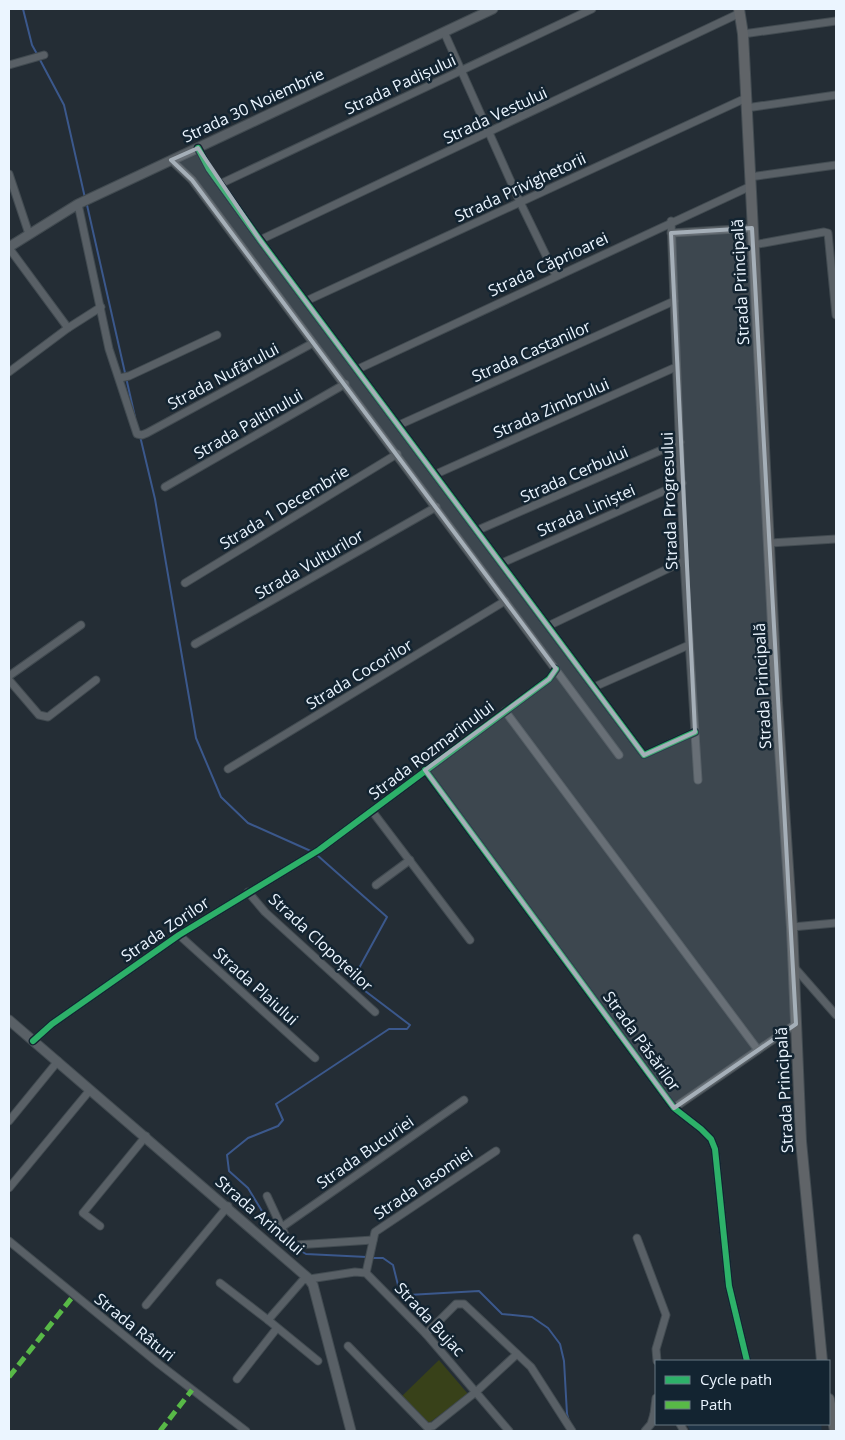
<svg xmlns="http://www.w3.org/2000/svg" width="845" height="1440" viewBox="0 0 845 1440" font-family="'Open Sans',sans-serif">
<rect width="100%" height="100%" fill="#242d35"/>
<polygon fill="#1e3345" points="687,1424 821,1424 822,1431 690,1431"/>
<polygon fill="#384119" points="439,1360 468,1394 429,1423 402,1396"/>
<g fill="none" stroke-linecap="round" stroke-linejoin="round">
<g stroke="#3b588c" stroke-width="2">
<polyline points="23,9 32,45 37,54"/>
<polyline points="39,58 64,105 85,198"/>
<polyline points="87,205 135,417"/>
<polyline points="140,436 155,499 196,738 221,797 248,823 313,852"/>
<polyline points="289,1245 279,1239 248,1188 229,1171 227,1155 248,1138 278,1126 283,1120 276,1104 389,1029 407,1029 410,1025 352,981 387,917 317,855"/>
<polyline points="294,1247 306,1254 367,1257"/>
<polyline points="372,1258 383,1258 393,1265 399,1289 408,1295 479,1291 502,1314 532,1317 548,1328 560,1344 564,1361 567,1414 569,1421"/>
</g>
<defs>
<g id="minor">
<polyline points="444,32 520,202 556,276"/>
<polyline points="743,34 836,21"/>
<polyline points="9,65 44,55"/>
<polyline points="746,108 836,95"/>
<polyline points="198,148 209,169 260,240 644,755 695,732"/>
<polyline points="171,160 192,180 619,755"/>
<polyline points="9,174 29,234"/>
<polyline points="750,177 836,165"/>
<polyline points="220,184 592,9"/>
<polyline points="78,204 109,349 137,434 142,435 147,433 313,343"/>
<polyline points="671,221 684,561 698,780"/>
<polyline points="671,233 752,228"/>
<polyline points="260,240 740,13"/>
<polyline points="753,245 824,232 828,233 836,315"/>
<polyline points="9,248 68,328"/>
<polyline points="306,301 746,98"/>
<polyline points="358,369 751,186"/>
<polyline points="9,372 68,328 101,307"/>
<polyline points="120,378 129,376 217,335"/>
<polyline points="399,425 674,301"/>
<polyline points="436,474 676,367"/>
<polyline points="165,487 345,384"/>
<polyline points="478,530 680,442"/>
<polyline points="770,543 836,539"/>
<polyline points="502,563 682,483"/>
<polyline points="185,583 397,454"/>
<polyline points="548,626 684,561"/>
<polyline points="195,644 436,507"/>
<polyline points="9,676 81,625"/>
<polyline points="9,680 39,715 48,717 96,680"/>
<polyline points="594,687 689,645"/>
<polyline points="505,711 758,1050"/>
<polyline points="228,769 505,601"/>
<polyline points="425,770 674,1108 701,1129 711,1139 715,1149 729,1286 747,1361"/>
<polyline points="372,811 470,940"/>
<polyline points="376,885 410,860"/>
<polyline points="248,892 265,912 375,1012"/>
<polyline points="792,927 836,923"/>
<polyline points="179,935 315,1058"/>
<polyline points="794,967 836,1015"/>
<polyline points="33,1041 52,1024 179,935 319,850 549,679 556,669"/>
<polyline points="674,1108 796,1024"/>
<polyline points="9,1121 58,1061"/>
<polyline points="9,1188 90,1090"/>
<polyline points="267,1196 287,1239 295,1245 373,1240"/>
<polyline points="100,1226 83,1213 146,1136"/>
<polyline points="282,1227 464,1100"/>
<polyline points="637,1238 666,1315 656,1349 657,1361"/>
<polyline points="9,1241 159,1364 246,1431"/>
<polyline points="366,1273 375,1232 496,1151"/>
<polyline points="220,1283 268,1320"/>
<polyline points="146,1305 228,1206"/>
<polyline points="426,1334 456,1304 464,1304 531,1367 572,1431"/>
<polyline points="348,1346 427,1427 433,1426 477,1391 517,1354"/>
<polyline points="318,1361 268,1320 303,1280 355,1272 366,1273 426,1334 509,1431"/>
<polyline points="237,1379 277,1328"/>
<polyline points="654,1414 656,1398"/>
<polyline points="680,1424 684,1431"/>
<polyline points="645,1431 651,1424 654,1414 656,1415"/>
</g>
<g id="tertiary">
<polyline points="9,247 78,204 493,9"/>
<polyline points="9,1020 308,1278 313,1285 351,1431"/>
</g>
<g id="secondary">
<polyline points="739,9 743,34 777,703 792,927 801,1141 822,1361"/>
<polyline points="829,1399 835,1431"/>
</g>
</defs>
<use href="#minor" stroke="#424b51" stroke-width="9"/>
<use href="#tertiary" stroke="#424b51" stroke-width="11"/>
<use href="#secondary" stroke="#424b51" stroke-width="12"/>
<use href="#minor" stroke="#596066" stroke-width="7"/>
<use href="#tertiary" stroke="#596066" stroke-width="9"/>
<use href="#secondary" stroke="#606468" stroke-width="10"/>
<g stroke="#58b947" stroke-width="5" stroke-dasharray="10 5" stroke-linecap="butt">
<polyline points="9,1377 74,1295"/>
<polyline points="160,1431 192,1390"/>
</g>
<defs>
<g id="cycleway">
<polyline points="198,148 209,169 260,240 644,755 695,732"/>
<polyline points="425,770 674,1108 701,1129 711,1139 715,1149 729,1286 747,1361"/>
<polyline points="33,1041 52,1024 179,935 319,850 549,679 556,669"/>
</g>
</defs>
<use href="#cycleway" stroke="#132431" stroke-width="9"/>
<use href="#cycleway" stroke="#2db169" stroke-width="6"/>
</g>
<path fill="#a5afb8" fill-opacity="0.2" stroke="#a5afb8" stroke-width="4" stroke-linejoin="round" d="M198,148L260,240L644,755L695,732L671,233L752,228L796,1024L674,1108L425,770L549,679L556,669L192,180L171,160Z"/>
<g text-anchor="middle" dominant-baseline="central" stroke-width="5" stroke-linejoin="round" paint-order="stroke">
<g font-size="16" fill="#ebf5ff" stroke="#132431">
<text transform="translate(400 84) rotate(-25)">Strada Padișului</text>
<text transform="translate(253 105) rotate(-25)">Strada 30 Noiembrie</text>
<text transform="translate(495 115) rotate(-25)">Strada Vestului</text>
<text transform="translate(520 187) rotate(-25)">Strada Privighetorii</text>
<text transform="translate(548 264) rotate(-25)">Strada Căprioarei</text>
<text transform="translate(740 282) rotate(-93)">Strada Principală</text>
<text transform="translate(531 351) rotate(-24)">Strada Castanilor</text>
<text transform="translate(223 376) rotate(-28)">Strada Nufărului</text>
<text transform="translate(551 408) rotate(-24)">Strada Zimbrului</text>
<text transform="translate(248 424) rotate(-30)">Strada Paltinului</text>
<text transform="translate(574 474) rotate(-24)">Strada Cerbului</text>
<text transform="translate(669 501) rotate(-92)">Strada Progresului</text>
<text transform="translate(284 507) rotate(-31)">Strada 1 Decembrie</text>
<text transform="translate(586 510) rotate(-24)">Strada Liniștei</text>
<text transform="translate(309 564) rotate(-30)">Strada Vulturilor</text>
<text transform="translate(359 674) rotate(-31)">Strada Cocorilor</text>
<text transform="translate(762 686) rotate(-93)">Strada Principală</text>
<text transform="translate(431 750) rotate(-37)">Strada Rozmarinului</text>
<text transform="translate(165 929) rotate(-34)">Strada Zorilor</text>
<text transform="translate(321 942) rotate(43)">Strada Clopoțeilor</text>
<text transform="translate(256 986) rotate(42)">Strada Plaiului</text>
<text transform="translate(642 1041) rotate(54)">Strada Păsărilor</text>
<text transform="translate(784 1090) rotate(-93)">Strada Principală</text>
<text transform="translate(365 1152) rotate(-35)">Strada Bucuriei</text>
<text transform="translate(423 1183) rotate(-34)">Strada Iasomiei</text>
<text transform="translate(260 1215) rotate(41)">Strada Arinului</text>
<text transform="translate(430 1319) rotate(47)">Strada Bujac</text>
<text transform="translate(135 1327) rotate(39)">Strada Râturi</text>
</g>
</g>
<rect width="845" height="1440" fill="none" stroke="#ebf5ff" stroke-width="20"/>
<rect x="655" y="1360" width="175" height="65" fill="#132431" stroke="#697883"/>
<rect x="665" y="1376" width="25" height="8" fill="#2db169" stroke="#697883"/>
<text x="700" y="1385" font-size="15" fill="#ebf5ff">Cycle path</text>
<rect x="665" y="1401" width="25" height="8" fill="#58b947" stroke="#697883"/>
<text x="700" y="1410" font-size="15" fill="#ebf5ff">Path</text>
</svg>
